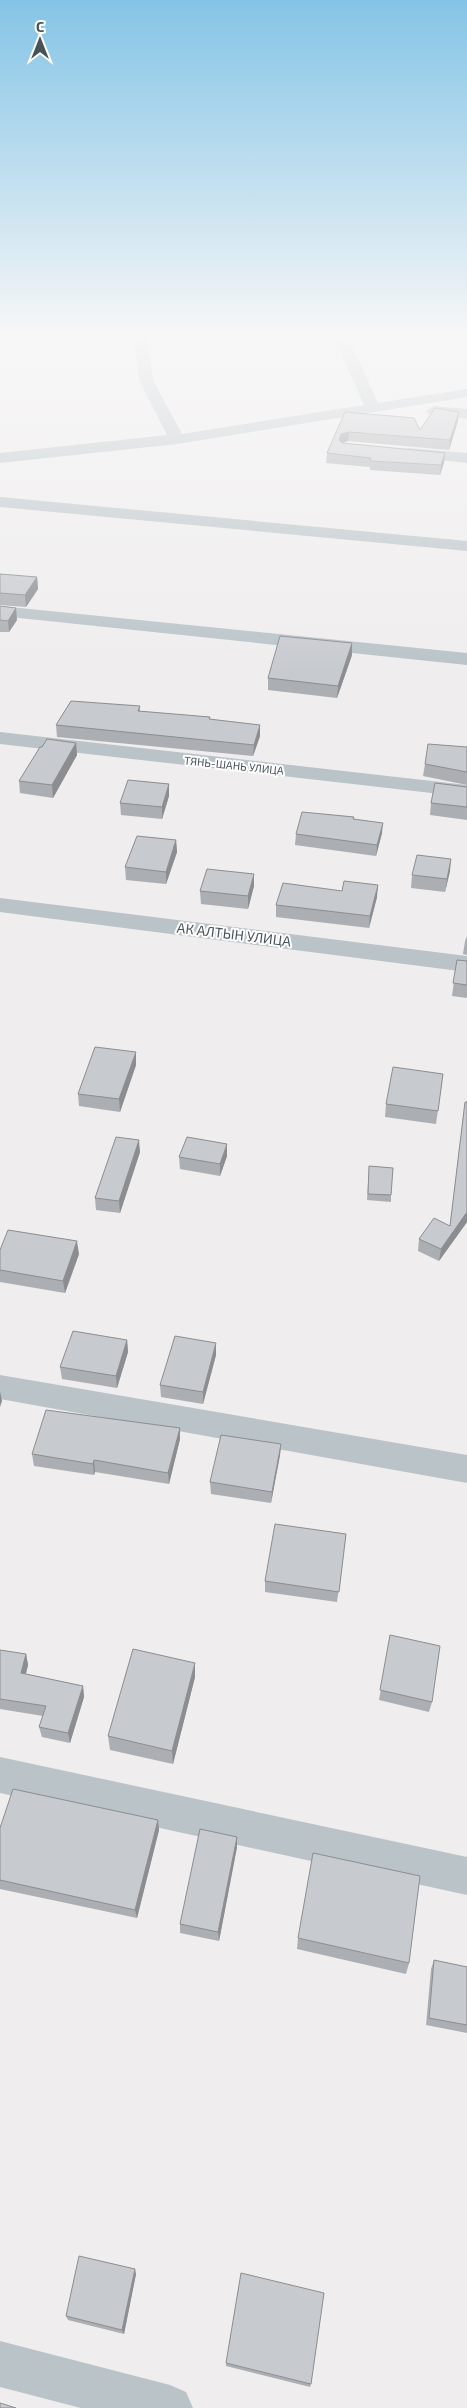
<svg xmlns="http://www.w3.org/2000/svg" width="467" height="2408" viewBox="0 0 467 2408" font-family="'Exo 2',sans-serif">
<rect width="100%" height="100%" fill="#efeded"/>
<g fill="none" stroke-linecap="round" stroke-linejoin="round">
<g fill="#b9c3c8" fill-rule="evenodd">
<polygon points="133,335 147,335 153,380 182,434 364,405 333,335 347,335 378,403 467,389 467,397 177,444 0,463 0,453 167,435 139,380"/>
<polygon points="434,406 467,409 467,419 429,414 426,411"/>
<polygon points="409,448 467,453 467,463 403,456 401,453 403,450"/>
<polygon points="0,497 467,541 467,551 0,507"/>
<polygon points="0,606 467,653 467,665 0,616"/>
<polygon points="0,732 467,785 467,797 0,744"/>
<polygon points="0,898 467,956 467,972 0,912"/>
<polygon points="0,1375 467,1455 467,1483 0,1399"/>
<polygon points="0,1757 467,1857 467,1895 0,1793"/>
<polygon points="0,2341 170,2385 186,2392 193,2408 81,2408 0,2387"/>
</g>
</g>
<g fill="#abaeb2">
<polygon points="345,412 420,430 458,421 449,450 348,441 342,443 444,463 440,475 370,470 370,467 326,463 327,453"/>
<polygon points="0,574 37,577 38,589 26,607 0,605"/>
<polygon points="0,606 17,620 9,632 0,632"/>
<polygon points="352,643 352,655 337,698 268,690 268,678"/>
<polygon points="140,706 140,711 210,719 260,736 253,756 57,737 56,725"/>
<polygon points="76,743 77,755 53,798 20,793 19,781"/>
<polygon points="467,747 467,785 423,776 425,764"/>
<polygon points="169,784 169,796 162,819 121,815 120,803"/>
<polygon points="467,787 467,820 430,815 431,803"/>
<polygon points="354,819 382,833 376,856 295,845 296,834"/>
<polygon points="176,840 177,852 166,884 126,880 125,867"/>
<polygon points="450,871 445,892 411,888 412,875"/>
<polygon points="254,886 248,909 201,904 200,891"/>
<polygon points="377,897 369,928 276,917 276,905"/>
<polygon points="467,936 467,955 463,954 465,941"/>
<polygon points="457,960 467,961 467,998 452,996"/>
<polygon points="136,1065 120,1112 79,1106 78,1094"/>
<polygon points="443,1074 436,1124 385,1117 386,1104"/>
<polygon points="465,1102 467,1102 467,1222 439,1261 418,1251 419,1239 450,1225"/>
<polygon points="140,1152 120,1213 96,1210 95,1198"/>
<polygon points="227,1156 220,1176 180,1169 179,1157"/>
<polygon points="369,1166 391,1195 391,1202 367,1200"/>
<polygon points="0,1250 79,1254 65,1293 0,1282"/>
<polygon points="127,1340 128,1352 117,1388 62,1379 60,1367"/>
<polygon points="216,1343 216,1355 203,1404 161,1397 160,1385"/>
<polygon points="180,1428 180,1439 169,1484 95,1472 94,1475 34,1466 32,1454"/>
<polygon points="281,1444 280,1455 271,1503 211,1494 210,1482"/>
<polygon points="346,1534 337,1602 265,1592 265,1581"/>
<polygon points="390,1635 432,1702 429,1712 379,1700"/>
<polygon points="0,1650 26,1654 28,1665 26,1674 83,1686 84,1697 70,1743 42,1737 39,1727 43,1716 0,1709"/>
<polygon points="195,1677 173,1764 110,1750 108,1736"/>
<polygon points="158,1820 159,1830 137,1918 0,1889 0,1828"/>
<polygon points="237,1837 237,1847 219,1941 180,1933 180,1924"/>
<polygon points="298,1938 409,1963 406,1974 297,1949"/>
<polygon points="434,1960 467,1967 467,2033 426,2025 431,1969"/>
<polygon points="136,2274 124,2334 68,2320 66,2316"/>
<polygon points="226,2363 311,2384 310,2387 226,2366"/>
</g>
<g fill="#8b8d91">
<polygon points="459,412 458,421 449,450 450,440"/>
<polygon points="349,432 348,441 340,444 339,440 341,434"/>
<polygon points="445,453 444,463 440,475 441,465"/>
<polygon points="37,577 38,589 26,607 25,595"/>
<polygon points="16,608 17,620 9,632 8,621"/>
<polygon points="352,643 352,655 337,698 338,686"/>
<polygon points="260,725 260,736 253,756 254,745"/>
<polygon points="76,743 77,755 53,798 52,785"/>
<polygon points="169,784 169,796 162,819 162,807"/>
<polygon points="383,823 382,833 376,856 377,845"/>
<polygon points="176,840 177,852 166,884 166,872"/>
<polygon points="451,859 450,871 445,892 447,879"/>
<polygon points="254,874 254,886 248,909 248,896"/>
<polygon points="378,885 377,897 369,928 370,916"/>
<polygon points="136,1052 136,1065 120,1112 119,1099"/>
<polygon points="139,1140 140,1152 120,1213 119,1201"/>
<polygon points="227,1144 227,1156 220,1176 220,1164"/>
<polygon points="467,1212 467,1222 439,1261 441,1249"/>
<polygon points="77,1241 79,1254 65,1293 63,1281"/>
<polygon points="127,1340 128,1352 117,1388 116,1376"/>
<polygon points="216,1343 216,1355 203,1404 203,1392"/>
<polygon points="0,1391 2,1401 0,1407"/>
<polygon points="180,1428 180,1439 169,1484 168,1473"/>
<polygon points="281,1444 280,1455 271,1503 272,1492"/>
<polygon points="94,1460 95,1472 94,1475 93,1464"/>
<polygon points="26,1654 28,1665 23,1684 21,1673"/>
<polygon points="195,1663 195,1677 173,1764 172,1751"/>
<polygon points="83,1686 84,1697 70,1743 68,1733"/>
<polygon points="158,1820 159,1830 137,1918 135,1910"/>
<polygon points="237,1837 237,1847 219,1941 218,1932"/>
<polygon points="135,2269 136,2274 124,2334 122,2330"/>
</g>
<g fill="#c7cacf" stroke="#8b8d91">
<polygon points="435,408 459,412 450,440 349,432 341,434 339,440 342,443 445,453 441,465 370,461 371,458 327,453 345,412 414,418 420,430"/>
<polygon points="0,574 37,577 25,595 0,593"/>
<polygon points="0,606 16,608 8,621 0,620"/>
<polygon points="280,636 352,643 338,686 268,678"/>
<polygon points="71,701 140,706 138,711 210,717 209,719 260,725 254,745 56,725"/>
<polygon points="47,739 76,743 52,785 19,781 40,747 42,747"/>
<polygon points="428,744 467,747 467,772 425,764"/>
<polygon points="128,780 169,784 162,807 120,803"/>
<polygon points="435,783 467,787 467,807 431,803"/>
<polygon points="302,812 354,817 353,819 383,823 377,845 296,834"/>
<polygon points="137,836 176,840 166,872 125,867"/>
<polygon points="417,855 451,859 447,879 412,875"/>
<polygon points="207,869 254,874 248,896 200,891"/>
<polygon points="344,881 378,885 370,916 276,905 283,883 342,891"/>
<polygon points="457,960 467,961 467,985 453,983"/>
<polygon points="95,1047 136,1052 119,1099 78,1094"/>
<polygon points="393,1067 443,1074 438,1111 386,1104"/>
<polygon points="465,1102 467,1102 467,1212 441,1249 419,1239 434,1218 450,1226"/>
<polygon points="116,1137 139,1140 119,1201 95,1198"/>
<polygon points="187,1137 227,1144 220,1164 179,1157"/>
<polygon points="369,1166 393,1168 391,1195 368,1194"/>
<polygon points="8,1230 77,1241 63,1281 0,1270 0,1250"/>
<polygon points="73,1331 127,1340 116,1376 60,1367"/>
<polygon points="175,1336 216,1343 203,1392 160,1385"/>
<polygon points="46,1410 180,1428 168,1473 94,1460 93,1464 32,1454"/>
<polygon points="221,1435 281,1444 272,1492 210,1482"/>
<polygon points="275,1524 346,1534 339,1592 265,1581"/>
<polygon points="390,1635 440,1646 432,1702 380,1690"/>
<polygon points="133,1649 195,1663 172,1751 108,1736"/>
<polygon points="0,1650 26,1654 21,1673 83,1686 68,1733 39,1727 46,1706 0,1699"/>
<polygon points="13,1789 158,1820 135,1910 0,1880 0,1828"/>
<polygon points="200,1829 237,1837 218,1932 180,1924"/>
<polygon points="313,1853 420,1876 409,1963 298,1938"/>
<polygon points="434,1960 467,1967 467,2025 429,2018"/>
<polygon points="79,2256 135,2269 122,2330 66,2316"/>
<polygon points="241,2273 324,2293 311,2384 226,2363"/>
<polygon points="0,2403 16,2408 0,2408"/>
</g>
<linearGradient id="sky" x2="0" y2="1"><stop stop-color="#84c4e6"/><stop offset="0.5" stop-color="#f8f7f7"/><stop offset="1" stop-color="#f8f7f7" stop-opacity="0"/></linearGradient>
<rect width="467" height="672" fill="url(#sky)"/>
<g text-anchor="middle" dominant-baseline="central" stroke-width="4" stroke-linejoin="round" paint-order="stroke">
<g font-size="11" fill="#475258" stroke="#fff">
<text transform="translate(234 765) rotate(6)">ТЯНЬ-ШАНЬ УЛИЦА</text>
</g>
<g font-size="14" fill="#475258" stroke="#fff">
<text transform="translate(234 934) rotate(7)">АК АЛТЫН УЛИЦА</text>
</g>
</g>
<g transform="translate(40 40)" stroke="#ffffff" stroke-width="4" paint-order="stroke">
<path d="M0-4L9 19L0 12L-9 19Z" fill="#475258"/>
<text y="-8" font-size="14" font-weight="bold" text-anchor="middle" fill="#475258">С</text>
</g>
</svg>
